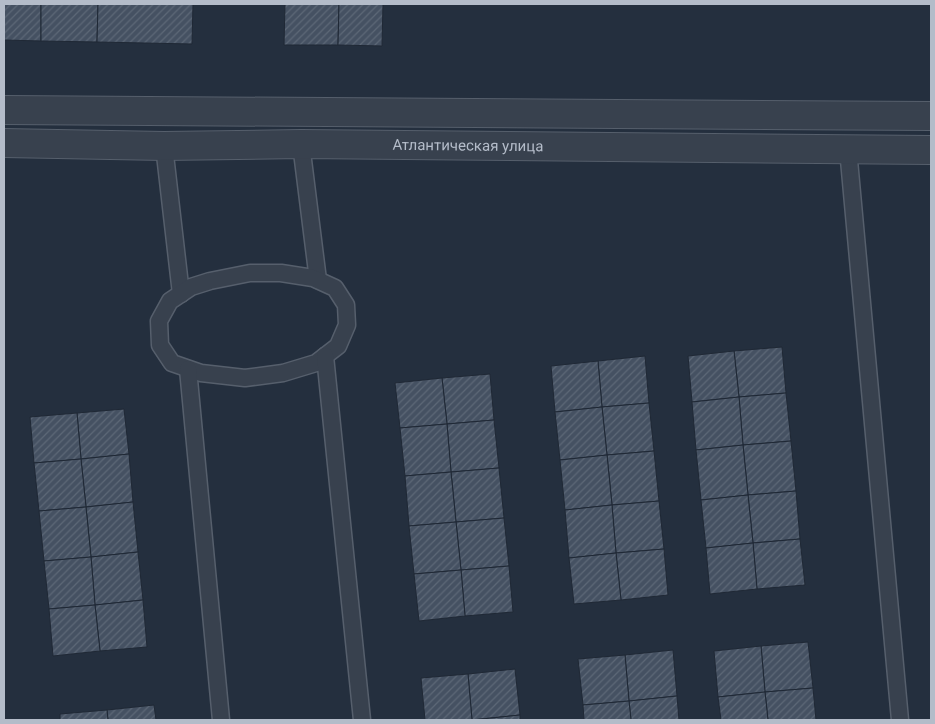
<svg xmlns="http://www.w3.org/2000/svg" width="935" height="724" viewBox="0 0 935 724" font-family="Roboto,sans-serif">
<defs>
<pattern id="building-hatch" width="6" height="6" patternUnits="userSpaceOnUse" patternTransform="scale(1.25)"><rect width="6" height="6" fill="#455162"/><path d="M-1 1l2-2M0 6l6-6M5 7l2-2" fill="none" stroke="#5d6877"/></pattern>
</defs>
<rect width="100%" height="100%" fill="#242f3e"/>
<g fill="url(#building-hatch)" stroke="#1f2835">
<polygon points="4,4 41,4 41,41 4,40"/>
<polygon points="41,4 98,4 97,42 41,41"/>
<polygon points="98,4 193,4 192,44 97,42"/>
<polygon points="285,4 339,4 338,45 284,45"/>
<polygon points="339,4 383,4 382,46 338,45"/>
<polygon points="782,347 786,393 739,397 734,351"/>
<polygon points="734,351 739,397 692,402 688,356"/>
<polygon points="645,356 649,403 602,407 598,361"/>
<polygon points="598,361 602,407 555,412 551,366"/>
<polygon points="490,374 494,420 447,424 442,378"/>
<polygon points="442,378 447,424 400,428 395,383"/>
<polygon points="786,393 791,441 743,445 739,397"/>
<polygon points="739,397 743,445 696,450 692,402"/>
<polygon points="649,403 654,451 607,455 602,407"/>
<polygon points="602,407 607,455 560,460 555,412"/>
<polygon points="124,409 129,454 81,459 77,413"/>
<polygon points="77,413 81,459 34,463 30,417"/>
<polygon points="494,420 499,468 451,472 447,424"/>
<polygon points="447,424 451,472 405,476 400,428"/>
<polygon points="791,441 796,491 748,495 743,445"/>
<polygon points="743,445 748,495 701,500 696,450"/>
<polygon points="654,451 659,501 612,505 607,455"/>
<polygon points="129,454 133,502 86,507 81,459"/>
<polygon points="607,455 612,505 565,510 560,460"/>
<polygon points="81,459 86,507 39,511 34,463"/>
<polygon points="499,468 504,518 456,522 451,472"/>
<polygon points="451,472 456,522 409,526 405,476"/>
<polygon points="796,491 800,539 753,543 748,495"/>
<polygon points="748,495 753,543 706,548 701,500"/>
<polygon points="659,501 664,549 616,553 612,505"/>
<polygon points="133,502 138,552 91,557 86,507"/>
<polygon points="612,505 616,553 569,558 565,510"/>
<polygon points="86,507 91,557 44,561 39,511"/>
<polygon points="504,518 509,566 461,570 456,522"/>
<polygon points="456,522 461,570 414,574 409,526"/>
<polygon points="800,539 805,585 757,589 753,543"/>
<polygon points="753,543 757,589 710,594 706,548"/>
<polygon points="664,549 668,595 621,600 616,553"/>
<polygon points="138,552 143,600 95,605 91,557"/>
<polygon points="616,553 621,600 574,604 569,558"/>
<polygon points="91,557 95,605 49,609 44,561"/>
<polygon points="509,566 513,612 465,616 461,570"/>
<polygon points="461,570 465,616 419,621 414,574"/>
<polygon points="143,600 147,647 100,651 95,605"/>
<polygon points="95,605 100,651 53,656 49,609"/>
<polygon points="808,642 813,688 765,692 761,646"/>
<polygon points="761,646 765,692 718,697 714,651"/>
<polygon points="673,650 677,696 629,701 625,655"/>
<polygon points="625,655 629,701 583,705 578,659"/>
<polygon points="515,669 520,715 472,720 468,674"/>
<polygon points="468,674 472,720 425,720 421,678"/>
<polygon points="813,688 816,720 768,720 765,692"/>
<polygon points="765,692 768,720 721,720 718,697"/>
<polygon points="677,696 679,720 631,720 629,701"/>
<polygon points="629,701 631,720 584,720 583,705"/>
<polygon points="154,705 156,720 108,720 107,710"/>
<polygon points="107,710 108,720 60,720 60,714"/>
<polygon points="520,715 520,720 472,720"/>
</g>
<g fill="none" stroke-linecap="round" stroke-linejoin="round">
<defs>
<g id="service">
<polyline points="301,144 318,280"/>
<polyline points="164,146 181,294"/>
<polyline points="848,149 900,720"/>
<polygon points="250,273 281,273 313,278 335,288 346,305 347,325 338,346 316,363 283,373 245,378 201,373 172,363 160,345 159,321 170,301 191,287 210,281"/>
<polyline points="325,356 362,720"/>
<polyline points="188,369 221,720"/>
</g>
<g id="tertiary">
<polyline points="4,110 931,116"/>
<path id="s1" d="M4,143L164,146L301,144L931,150"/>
</g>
</defs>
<use href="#service" stroke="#565f6c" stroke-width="19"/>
<use href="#tertiary" stroke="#565f6c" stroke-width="30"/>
<use href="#service" stroke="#38414e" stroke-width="16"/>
<use href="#tertiary" stroke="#38414e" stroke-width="28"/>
</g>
<g text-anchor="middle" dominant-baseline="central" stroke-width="4" stroke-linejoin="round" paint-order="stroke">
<g font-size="15" fill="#b4bcc9" stroke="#1d2633">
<text stroke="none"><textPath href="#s1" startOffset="464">Атлантическая улица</textPath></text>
</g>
</g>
<rect width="935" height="724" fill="none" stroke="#b4bcc9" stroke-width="10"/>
</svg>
